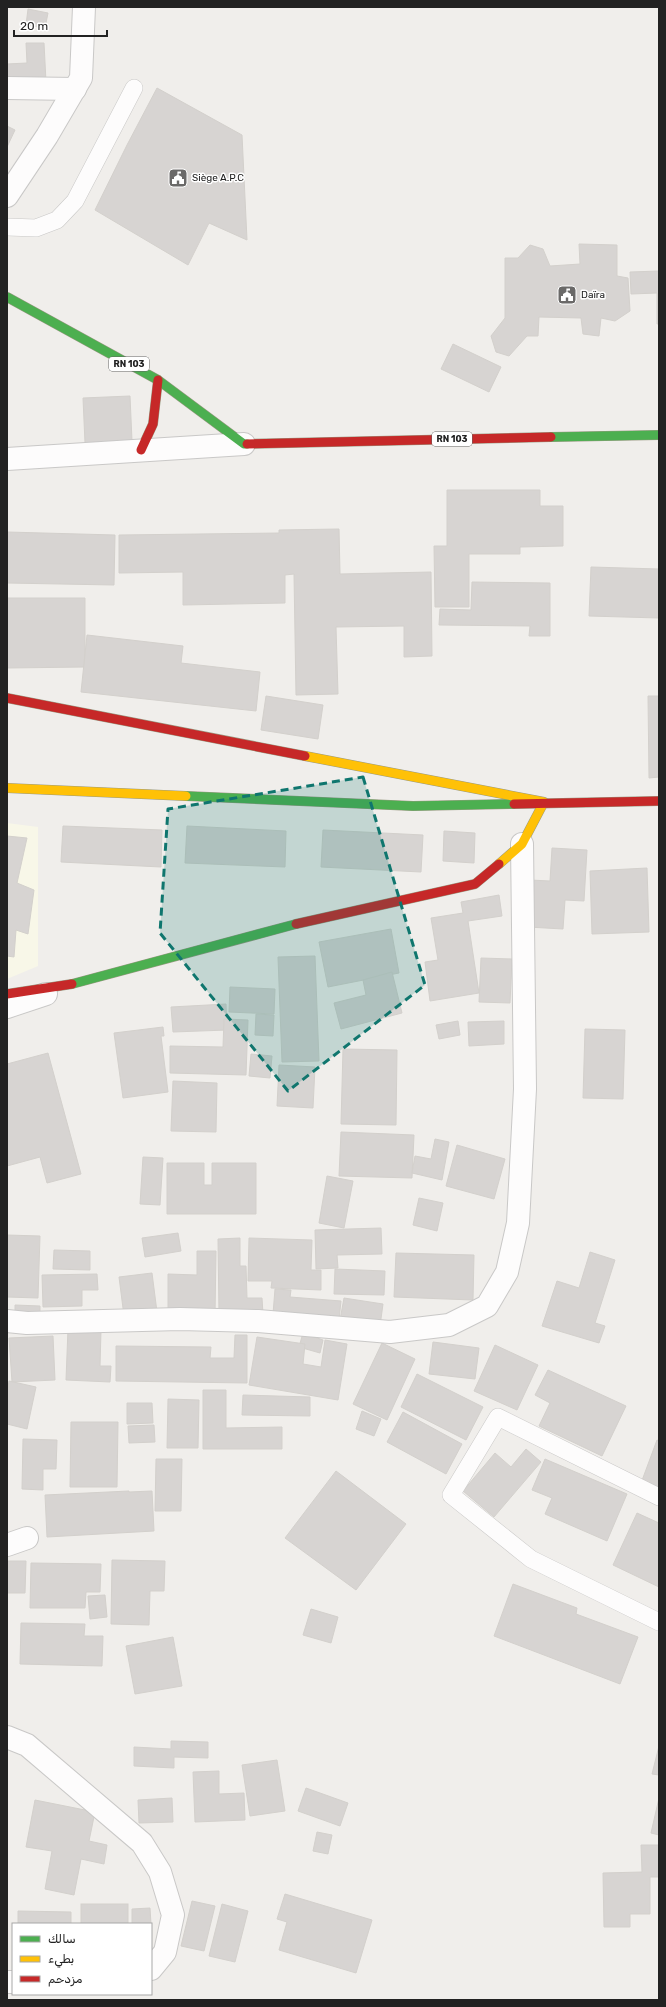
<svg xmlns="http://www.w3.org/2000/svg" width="666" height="2007" viewBox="0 0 666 2007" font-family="Rubik,Cairo,sans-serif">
<rect width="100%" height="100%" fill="#f0eeeb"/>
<polygon fill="#f8f7e8" points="7,823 38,827 38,966 7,979"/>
<g fill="#d7d4d2" stroke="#d3d0cc">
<polygon points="28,9 48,13 45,28 26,25"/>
<polygon points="26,43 44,43 46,82 7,84 7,64 27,63"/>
<polygon points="157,88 242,135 247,240 209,223 188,265 95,210 127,145"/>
<polygon points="7,126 15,130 7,147"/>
<polygon points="579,244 617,245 617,276 628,278 630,311 615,321 601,318 599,336 583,334 581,318 539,317 538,336 527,336 509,356 496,352 491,336 505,318 505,258 518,258 530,245 543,249 550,266 580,264"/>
<polygon points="659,271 659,324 657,324 657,293 631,294 630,272"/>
<polygon points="453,344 501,367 489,392 441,369"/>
<polygon points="130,396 132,441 85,443 83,398"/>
<polygon points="447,490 540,490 540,506 563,506 563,546 520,547 520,554 469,554 469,607 435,607 434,546 447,546"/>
<polygon points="339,529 340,574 431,572 432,656 404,657 404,626 336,627 338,694 296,695 294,574 285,575 285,603 183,605 183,572 119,573 119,535 279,533 279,530"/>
<polygon points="7,532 115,535 114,585 7,583"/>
<polygon points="591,567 659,569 659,618 589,616"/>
<polygon points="472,582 550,583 550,636 529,636 530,626 439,625 440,609 471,610"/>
<polygon points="7,598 85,598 85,667 7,668"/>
<polygon points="87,635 183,646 181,663 260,672 256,711 81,692"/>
<polygon points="266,696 323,705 318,739 261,730"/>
<polygon points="648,696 659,696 659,777 649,778"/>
<polygon points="63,826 162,830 161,867 61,862"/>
<polygon points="187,826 286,831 285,867 185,863"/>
<polygon points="323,830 423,835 421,872 321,867"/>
<polygon points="444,831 475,833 474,863 443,861"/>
<polygon points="7,836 27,838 17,883 34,890 28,934 16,930 14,957 7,956"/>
<polygon points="552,848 587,850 584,901 565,900 563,929 528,927 530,880 550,881"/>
<polygon points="647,868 649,932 592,934 590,871"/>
<polygon points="499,895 502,916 468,921 479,993 430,1001 425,962 438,960 431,918 463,913 461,902"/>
<polygon points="391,929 399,973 328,987 319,942"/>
<polygon points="315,956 319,1061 282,1062 278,957"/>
<polygon points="481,958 512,959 510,1003 479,1002"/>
<polygon points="392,972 402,1013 341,1029 334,1003 366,995 363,980"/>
<polygon points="230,987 275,989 274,1014 229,1012"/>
<polygon points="226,1004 227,1030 173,1032 171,1007"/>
<polygon points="256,1014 274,1015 273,1036 255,1035"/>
<polygon points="224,1019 248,1020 246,1075 170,1073 170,1046 223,1047"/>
<polygon points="458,1021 460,1035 439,1039 436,1025"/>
<polygon points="504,1021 504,1044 469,1046 468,1022"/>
<polygon points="163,1027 164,1036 161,1036 168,1092 123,1098 114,1033"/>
<polygon points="585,1029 625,1030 623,1099 583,1098"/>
<polygon points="343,1049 397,1050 396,1125 341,1124"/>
<polygon points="48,1053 81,1174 47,1183 40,1157 7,1166 7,1064"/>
<polygon points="251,1054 272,1056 270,1078 249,1076"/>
<polygon points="279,1065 315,1067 313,1108 277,1106"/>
<polygon points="173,1081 217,1083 216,1132 171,1131"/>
<polygon points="341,1132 414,1135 412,1178 339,1176"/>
<polygon points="435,1139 449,1142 442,1180 412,1173 415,1156 431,1159"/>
<polygon points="457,1145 505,1159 494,1199 446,1186"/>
<polygon points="143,1157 163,1158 160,1205 140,1204"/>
<polygon points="167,1163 204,1163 204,1185 212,1185 212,1163 256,1163 256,1214 167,1214"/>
<polygon points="327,1176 353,1181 344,1228 319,1223"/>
<polygon points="419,1198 443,1203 437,1231 413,1225"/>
<polygon points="381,1228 382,1254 337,1255 338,1268 316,1269 315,1230"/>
<polygon points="178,1233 181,1251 145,1257 142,1238"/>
<polygon points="7,1235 40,1236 38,1298 7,1297"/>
<polygon points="240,1238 240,1266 246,1266 247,1298 262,1298 263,1314 219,1315 218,1239"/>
<polygon points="249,1238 312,1240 311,1270 321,1270 321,1290 271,1288 272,1281 248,1281"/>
<polygon points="54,1250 90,1251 90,1270 53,1269"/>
<polygon points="197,1251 216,1251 215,1316 168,1315 168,1274 197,1275"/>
<polygon points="590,1252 615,1260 595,1323 605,1326 599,1343 542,1326 557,1281 579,1288"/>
<polygon points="396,1253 474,1255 473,1300 394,1297"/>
<polygon points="335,1269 385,1271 384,1295 334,1294"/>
<polygon points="152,1273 157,1312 124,1316 119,1277"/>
<polygon points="97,1274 98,1290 82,1290 82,1306 43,1307 42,1275"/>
<polygon points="275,1289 291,1290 290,1297 341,1301 339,1320 273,1314"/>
<polygon points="344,1298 383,1304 380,1326 340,1320"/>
<polygon points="15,1305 40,1306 40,1321 15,1321"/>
<polygon points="68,1329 101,1330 100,1366 111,1366 110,1382 66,1380"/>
<polygon points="303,1333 323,1340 320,1353 299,1347"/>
<polygon points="235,1335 247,1335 247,1383 116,1381 116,1346 211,1347 210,1358 234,1358"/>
<polygon points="53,1336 55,1380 12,1382 9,1338"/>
<polygon points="257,1337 305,1344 303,1364 321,1367 325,1340 347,1344 338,1400 249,1385"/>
<polygon points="433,1342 479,1348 475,1379 429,1374"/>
<polygon points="382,1343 415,1359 387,1420 353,1404"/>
<polygon points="495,1345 538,1365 517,1410 474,1391"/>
<polygon points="548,1370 626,1406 602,1456 539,1426 550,1403 535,1395"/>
<polygon points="417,1374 483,1407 466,1440 401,1407"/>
<polygon points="9,1381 36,1387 27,1429 7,1424 7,1393"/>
<polygon points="203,1390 226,1390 226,1428 282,1427 282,1449 203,1449"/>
<polygon points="243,1395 310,1397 310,1416 242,1415"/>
<polygon points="168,1399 199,1400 198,1448 167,1448"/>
<polygon points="127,1403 152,1403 153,1423 127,1424"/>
<polygon points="362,1411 381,1419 374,1436 356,1429"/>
<polygon points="403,1412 462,1444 446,1474 387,1442"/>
<polygon points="71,1422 118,1422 117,1487 70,1487"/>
<polygon points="154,1425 155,1442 129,1443 128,1426"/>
<polygon points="23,1439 57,1440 56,1469 43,1469 43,1490 22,1489"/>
<polygon points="657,1440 659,1441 659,1502 637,1494"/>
<polygon points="526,1449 541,1462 494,1517 463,1491 495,1453 511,1467"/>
<polygon points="156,1459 182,1459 181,1511 155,1511"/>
<polygon points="545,1459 627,1494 607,1541 545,1514 552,1498 532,1490"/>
<polygon points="336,1471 406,1524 356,1590 285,1538"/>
<polygon points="129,1491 129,1492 152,1491 154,1531 47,1537 45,1495"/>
<polygon points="637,1513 659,1523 659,1587 613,1565"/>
<polygon points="112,1560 165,1561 164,1591 150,1591 149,1625 111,1624"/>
<polygon points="7,1561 26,1561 25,1593 7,1593"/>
<polygon points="31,1563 101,1564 100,1592 86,1592 85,1608 30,1608"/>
<polygon points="513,1584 577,1608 576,1614 638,1637 620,1684 494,1636"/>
<polygon points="105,1595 107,1617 90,1619 88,1596"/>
<polygon points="311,1609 338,1617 331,1643 303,1635"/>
<polygon points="21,1623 85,1624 84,1636 103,1636 102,1666 20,1664"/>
<polygon points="173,1637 182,1686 135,1694 126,1646"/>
<polygon points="171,1741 208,1742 208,1758 174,1757 174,1768 134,1766 134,1747 171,1749"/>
<polygon points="659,1746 659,1775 652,1774"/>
<polygon points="277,1760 285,1811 250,1816 242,1765"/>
<polygon points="219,1771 219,1794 244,1793 245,1820 195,1822 193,1772"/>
<polygon points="306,1788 348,1803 340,1826 298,1811"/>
<polygon points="172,1798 173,1822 139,1823 138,1800"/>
<polygon points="659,1798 659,1835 651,1833"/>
<polygon points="35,1800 95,1812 89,1841 107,1845 104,1864 81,1859 74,1895 45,1889 52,1851 26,1847"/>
<polygon points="317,1832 332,1835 328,1854 313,1851"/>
<polygon points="641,1845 659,1845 659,1877 650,1877 650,1914 630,1914 630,1927 604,1927 603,1873 642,1872"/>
<polygon points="285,1894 372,1920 356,1973 279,1950 287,1922 277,1919"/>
<polygon points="192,1901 215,1906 204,1951 181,1946"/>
<rect x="81" y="1904" width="47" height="20"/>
<polygon points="222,1904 248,1911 235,1962 209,1956"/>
<polygon points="150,1908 151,1924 132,1924 132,1909"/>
<polygon points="18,1911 71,1912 71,1924 18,1924"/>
</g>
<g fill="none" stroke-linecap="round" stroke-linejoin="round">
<defs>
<g id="lane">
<polyline points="7,227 36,228 57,220 75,201 134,88"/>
<polyline points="659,1497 498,1417 451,1495 531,1559 659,1622"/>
</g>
<g id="street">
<polyline points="7,88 75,89"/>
<polyline points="7,196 47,136 81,78 84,7"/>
<polyline points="7,459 244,444"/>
<polyline points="7,1007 46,994"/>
<polyline points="7,1321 27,1323 180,1319 258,1321 390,1332 449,1325 487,1306 507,1272 518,1223 525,1089 522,844"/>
<polyline points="7,1545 27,1538"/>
<polyline points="7,1737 27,1745 142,1843 160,1872 173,1915 165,1952 151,1969"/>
<polyline points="7,1982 13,1982"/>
</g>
<g id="fast">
<polyline points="7,297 158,380 244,444 247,444"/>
<polyline points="551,437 659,435"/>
<polyline points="186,796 413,806 514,804"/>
<polyline points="72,984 296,924"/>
</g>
<g id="slow">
<polyline points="305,756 544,802 522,844 499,864"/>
<polyline points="7,788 186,796"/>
</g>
<g id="jam">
<polyline points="247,444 551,437"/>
<polyline points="141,450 153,424 158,380"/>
<polyline points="7,698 305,756"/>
<polyline points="514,804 659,801"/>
<polyline points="296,924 475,884 499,864"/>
<polyline points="7,994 72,984"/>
</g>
</defs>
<use href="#lane" stroke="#c9c8c7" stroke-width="18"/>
<use href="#street" stroke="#c9c8c7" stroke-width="24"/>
<use href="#fast" stroke="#999a82" stroke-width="10"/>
<use href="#slow" stroke="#999a82" stroke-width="10"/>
<use href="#jam" stroke="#999a82" stroke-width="10"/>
<use href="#lane" stroke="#fdfcfc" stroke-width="17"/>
<use href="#street" stroke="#fdfcfc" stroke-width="22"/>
<use href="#fast" stroke="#4caf50" stroke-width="9"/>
<use href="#slow" stroke="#ffc107" stroke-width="9"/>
<use href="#jam" stroke="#c62828" stroke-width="9"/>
</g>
<path fill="#0f766e" fill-opacity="0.2" stroke="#0f766e" stroke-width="3" stroke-dasharray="8 5" stroke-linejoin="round" d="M363,777L425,985L288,1091L160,933L168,809Z"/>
<defs>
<symbol id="civic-square" viewBox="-11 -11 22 22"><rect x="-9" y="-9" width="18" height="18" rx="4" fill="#6a6968" stroke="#fff"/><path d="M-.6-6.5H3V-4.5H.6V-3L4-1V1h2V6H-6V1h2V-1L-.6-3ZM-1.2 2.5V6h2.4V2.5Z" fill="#fff"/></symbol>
</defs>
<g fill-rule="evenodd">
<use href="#civic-square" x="167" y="167" width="22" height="22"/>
<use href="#civic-square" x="556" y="284" width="22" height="22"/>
</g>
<g text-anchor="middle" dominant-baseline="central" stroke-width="3" stroke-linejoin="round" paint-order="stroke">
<g fill="#fff" stroke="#646464" stroke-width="1">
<rect x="109" y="357" width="40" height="14" rx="3"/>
<rect x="432" y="432" width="40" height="14" rx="3"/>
</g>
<g font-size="9" font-weight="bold" fill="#222">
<text x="129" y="364">RN 103</text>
<text x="452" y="439">RN 103</text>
</g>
<g font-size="10" fill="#222" stroke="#fff" text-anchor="start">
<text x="192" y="178">Siège A.P.C</text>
<text x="581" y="295">Daïra</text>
</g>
</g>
<rect width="666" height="2007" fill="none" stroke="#222222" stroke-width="16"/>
<rect x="12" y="1923" width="140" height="72" fill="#ffffff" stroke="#a7a7a7"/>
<rect x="20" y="1936" width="20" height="6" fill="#4caf50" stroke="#a7a7a7"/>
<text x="48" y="1943" font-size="12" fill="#222222">سالك</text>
<rect x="20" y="1956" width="20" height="6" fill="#ffc107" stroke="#a7a7a7"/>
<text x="48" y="1963" font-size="12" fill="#222222">بطيء</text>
<rect x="20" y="1976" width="20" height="6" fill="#c62828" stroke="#a7a7a7"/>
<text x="48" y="1983" font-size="12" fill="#222222">مزدحم</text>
<path d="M14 30v6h93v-6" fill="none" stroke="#222222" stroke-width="2"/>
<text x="20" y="30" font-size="12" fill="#222222" stroke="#ffffff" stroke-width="3" paint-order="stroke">20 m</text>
</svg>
